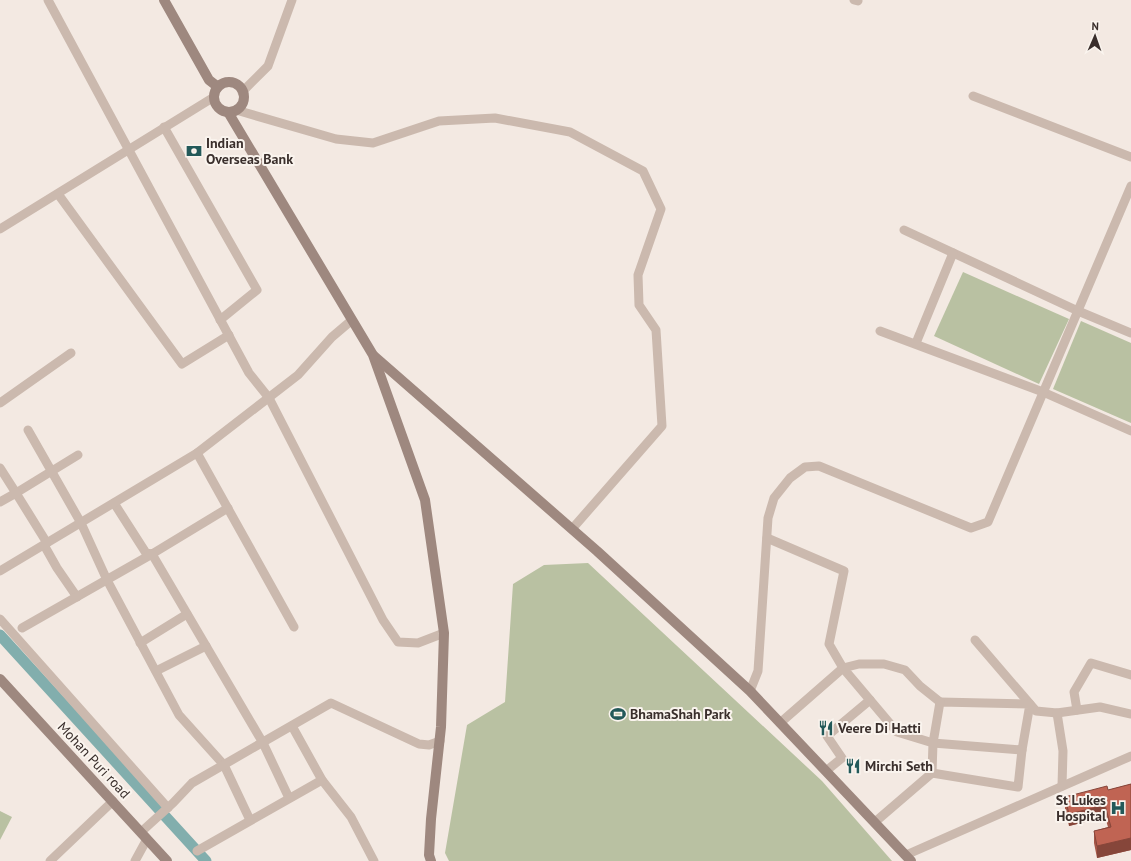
<svg xmlns="http://www.w3.org/2000/svg" width="1131" height="861" viewBox="0 0 1131 861" font-family="'PT Sans',sans-serif">
<rect width="100%" height="100%" fill="#f3e9e2"/>
<g fill="#b9c1a2">
<polygon points="963,272 1069,319 1039,384 934,336"/>
<polygon points="1081,321 1131,343 1131,423 1053,389"/>
<polygon points="588,563 822,781 892,861 449,861 445,853 467,725 505,702 513,584 544,565"/>
<polygon points="0,811 12,817 0,840"/>
</g>
<g fill="none" stroke-linecap="round" stroke-linejoin="round">
<polyline stroke="#82aead" stroke-width="11" points="0,635 206,861"/>
<g stroke="#cbb9ae" stroke-width="9">
<polyline points="48,0 249,373 269,398 383,620 398,642 418,643 444,633"/>
<polyline points="854,0 858,1 858,0"/>
<polyline points="242,92 268,66 292,0"/>
<polyline points="973,96 1131,157"/>
<polyline points="236,110 336,139 373,143 439,121 495,118 570,132 643,171 661,209 638,275 639,305 656,330 662,426 572,529"/>
<polyline points="164,127 257,290 220,320"/>
<polyline points="58,194 182,364 229,335"/>
<polyline points="0,229 214,97"/>
<polyline points="904,230 1078,311 1131,333"/>
<polyline points="880,331 1043,392 1131,431"/>
<polyline points="916,343 953,253"/>
<polyline points="0,403 71,353"/>
<polyline points="28,430 81,523 107,580 179,715 224,765 250,820"/>
<polyline points="197,453 294,627"/>
<polyline points="0,468 16,493 78,455"/>
<polyline points="0,502 16,493 47,543"/>
<polyline points="114,503 146,553 152,554 228,508"/>
<polyline points="767,538 844,571 829,644 843,668 780,723"/>
<polyline points="44,545 57,568 77,597"/>
<polyline points="0,571 197,453 298,375 332,337 352,320"/>
<polyline points="0,619 168,808"/>
<polyline points="22,628 152,554 263,743 289,798"/>
<polyline points="975,640 1036,711 1057,713 1100,707 1131,714"/>
<polyline points="140,643 187,614"/>
<polyline points="156,671 206,646"/>
<polyline points="750,691 758,671 768,518 774,498 790,478 805,467 819,466 971,528 988,522 1131,186"/>
<polygon points="940,702 1030,704 1022,750 933,743"/>
<polyline points="1077,710 1074,692 1091,663 1131,675"/>
<polyline points="1057,713 1063,751 1062,786"/>
<polyline points="292,726 322,780 351,817 374,861"/>
<polyline points="826,771 842,758 827,736 870,700"/>
<polyline points="932,773 1018,787 1022,750"/>
<polyline points="875,822 932,773 933,743 897,732 843,668 859,664 884,664 905,670 920,686 940,702"/>
<polyline points="141,832 173,803 192,783 331,703 419,744 429,745 440,741"/>
<polyline points="197,851 322,780"/>
<polyline points="906,855 1131,756"/>
<polyline points="50,861 113,801"/>
<polyline points="135,861 147,839"/>
</g>
<g stroke="#9e887f" stroke-width="10">
<polyline points="164,0 209,80 218,87"/>
<circle cx="229" cy="97" r="15"/>
<polyline points="228,112 373,355 425,500 444,633 441,727 431,819 429,855 431,861"/>
<polyline points="374,356 597,551 750,691 911,861"/>
<polyline points="0,679 167,861"/>
</g>
</g>
<polygon fill="#a55647" points="1131,784 1131,850 1097,858 1094,843 1094,831 1108,827 1105,817 1069,826 1065,809 1065,797 1108,790"/>
<g fill="#86463a">
<polygon points="1105,805 1105,817 1069,826 1069,814"/>
<polygon points="1131,838 1131,850 1097,858 1097,846"/>
</g>
<polygon fill="#c06453" stroke="#86463a" points="1131,784 1131,838 1097,846 1094,831 1111,827 1105,805 1069,814 1065,797 1107,786 1108,790"/>
<defs>
<symbol id="bank-bare" viewBox="-9 -9 18 18"><path d="M-6-4H6V4H-6ZM0-2.3a2.3 2.3 0 1 0 0 4.6a2.3 2.3 0 1 0 0-4.6Z" fill="#235959" stroke="#faf4ee" stroke-width="2.5" paint-order="stroke"/></symbol>
<symbol id="stadium-bare" viewBox="-9 -9 18 18"><path d="M0-5a6.5 5 0 1 0 0 10a6.5 5 0 1 0 0-10ZM-3.5-1.8h7v3.6h-7Z" fill="#235959" stroke="#faf4ee" stroke-width="2.5" paint-order="stroke"/></symbol>
<symbol id="restaurant-bare" viewBox="-9 -9 18 18"><path d="M-5-6h1v4h1v-4h1v4h1v-4h1v5L-1.5 .5V6h-2V.5L-5-1ZM5-6V6H3V1.5H1.5Q1.5-4 5-6Z" fill="#235959" stroke="#faf4ee" stroke-width="2.5" paint-order="stroke"/></symbol>
<symbol id="hospital-bare" viewBox="-9 -9 18 18"><path d="M-5-5h3v3.5h4V-5h3V5h-3V1.5h-4V5h-3Z" fill="#235959" stroke="#faf4ee" stroke-width="2.5" paint-order="stroke"/></symbol>
</defs>
<g fill-rule="evenodd">
<use href="#bank-bare" x="183" y="140" width="22" height="22"/>
<use href="#stadium-bare" x="607" y="703" width="22" height="22"/>
<use href="#restaurant-bare" x="815" y="717" width="22" height="22"/>
<use href="#restaurant-bare" x="842" y="755" width="22" height="22"/>
<use href="#hospital-bare" x="1107" y="797" width="22" height="22"/>
</g>
<g text-anchor="middle" dominant-baseline="central" stroke-width="4" stroke-linejoin="round" paint-order="stroke">
<g font-size="14" font-weight="bold" fill="#3a2f2c" stroke="#faf4ee" text-anchor="start">
<text x="206" y="143">Indian<tspan x="206" dy="16">Overseas Bank</tspan></text>
<text x="630" y="714">BhamaShah Park</text>
<text x="838" y="728">Veere Di Hatti</text>
<text x="865" y="766">Mirchi Seth</text>
<text x="1106" y="800" text-anchor="end">St Lukes<tspan x="1106" dy="16">Hospital</tspan></text>
</g>
<g font-size="14" fill="#3a2f2c" stroke="#faf4ee">
<text transform="translate(94 760) rotate(47)">Mohan Puri road</text>
</g>
</g>
<g transform="translate(1095 36) rotate(2)" stroke="#faf4ee" stroke-width="3" paint-order="stroke">
<path d="M0-3L7 15L0 10L-7 15Z" fill="#3a2f2c"/>
<text y="-6" font-size="11" font-weight="bold" text-anchor="middle" fill="#3a2f2c">N</text>
</g>
</svg>
